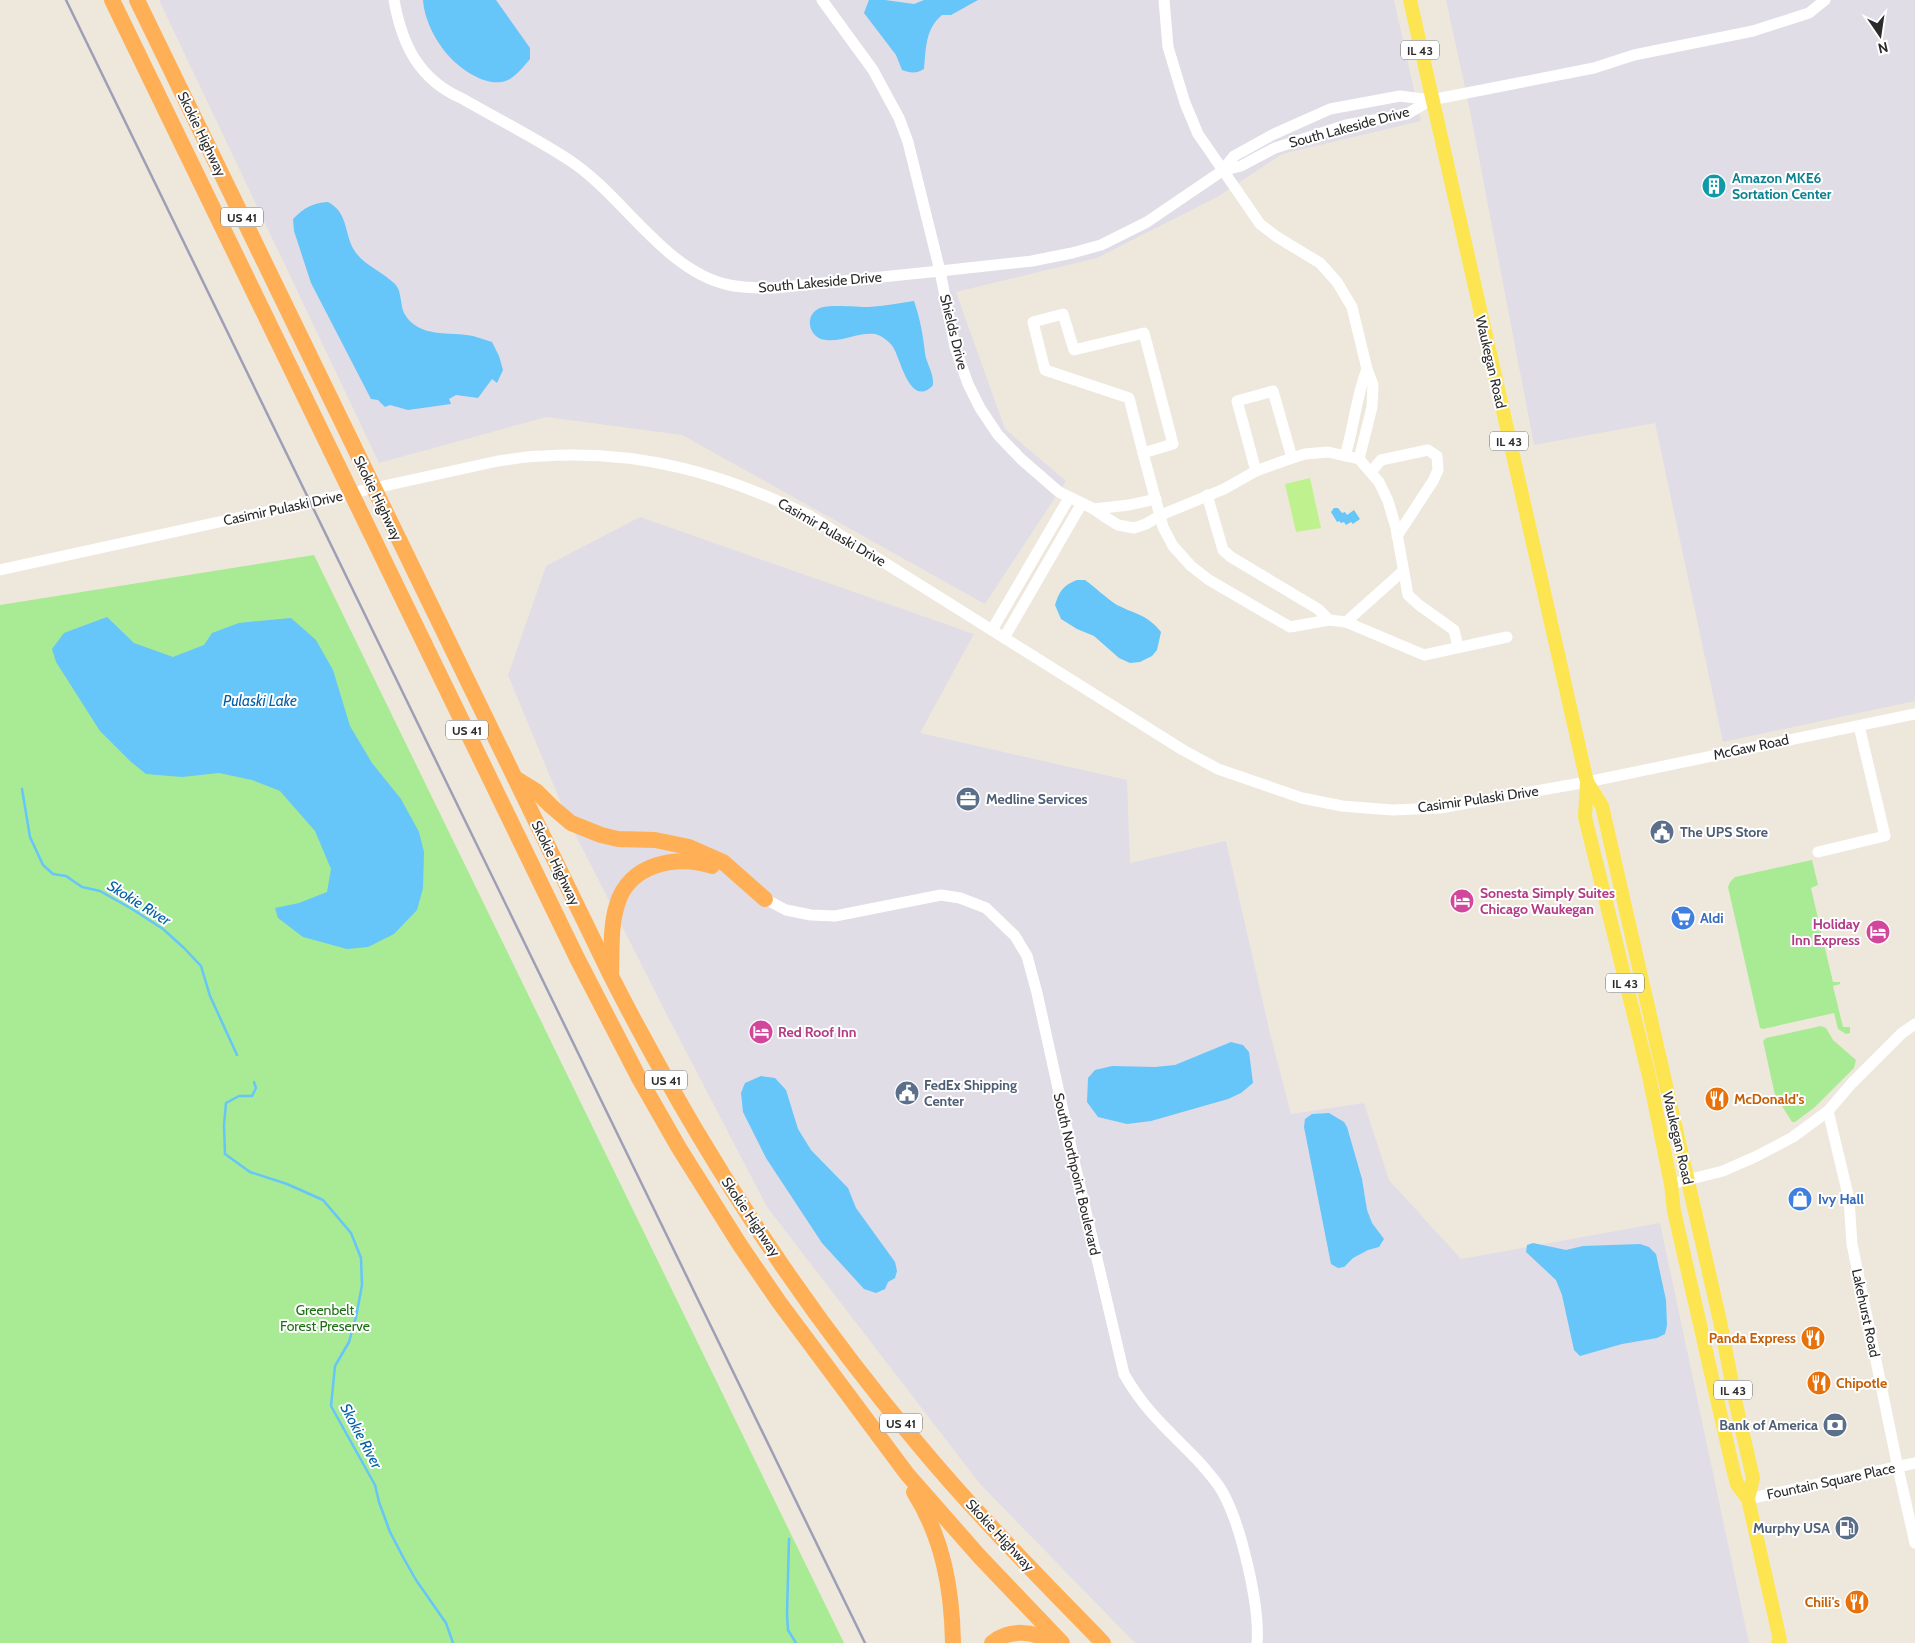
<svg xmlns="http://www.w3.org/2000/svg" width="1915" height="1643" viewBox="0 0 1915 1643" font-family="Cabin,sans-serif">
<rect width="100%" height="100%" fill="#eee8dc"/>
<g fill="#e0dde6">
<polygon points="159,0 1394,0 1421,121 1282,154 1219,196 1097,258 956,292 1005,429 1066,481 985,604 682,435 546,417 379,463"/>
<polygon points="1446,0 1915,0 1915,701 1723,742 1655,423 1534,445 1469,106"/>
<polygon points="640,517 974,634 920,733 1127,780 1130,863 1226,841 1270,1033 1291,1114 1364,1103 1389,1180 1461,1259 1660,1223 1749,1643 1135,1643 980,1484 767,1207 668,1017 568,820 508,675 546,566"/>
</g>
<g fill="#a9ea94">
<polygon points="314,555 844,1643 0,1643 0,605"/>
<polygon points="1812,860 1818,885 1811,888 1823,940 1830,940 1830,942 1824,944 1833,982 1840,982 1840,984 1833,986 1843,1027 1850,1027 1850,1033 1846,1034 1838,1029 1834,1013 1763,1029 1760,1028 1728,887 1730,882 1735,877"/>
<polygon points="1821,1026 1826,1028 1833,1040 1856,1060 1854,1068 1815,1107 1795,1122 1792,1122 1775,1095 1763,1041 1766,1038"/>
</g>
<polygon fill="#bff28e" points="1310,478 1321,528 1296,532 1285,484"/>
<g fill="#66c5f9">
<path d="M423,0H496L530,48V59C524,66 516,76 508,80C487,90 455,66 443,49C433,36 424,17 423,0Z"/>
<path d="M869,0H885L914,4L924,0H978L951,15H942C925,29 926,49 924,69C916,74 910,73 902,70L896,55L864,13Z"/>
<path d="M328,202C350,214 343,235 356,253C366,266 384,273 395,284C402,291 400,305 404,313C418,339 450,331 473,336C479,338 486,340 492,342L499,356L503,370L497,383L492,379L478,398L456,395L449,399L451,404L408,410L390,405L385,407L378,400L371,399L311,283L294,231L293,219C304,208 312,203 328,202Z"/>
<path d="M914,301C920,318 923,335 925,353C926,362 933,372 933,382C933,385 933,386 930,388C909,405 900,357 893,347C890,342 881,335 875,334C858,332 843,342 826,340C809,339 803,315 820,308C829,304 858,307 869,307C884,306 899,303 914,301Z"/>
<polygon points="1334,508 1338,508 1342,513 1345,512 1347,515 1354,510 1360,519 1353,524 1351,522 1346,525 1344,522 1341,523 1339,521 1337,522 1331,512"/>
<path d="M1077,580H1085C1096,588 1106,598 1117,605C1135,614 1148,615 1161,632L1157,650L1152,656L1140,662L1130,663L1119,658L1094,636L1077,629L1061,619L1055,605C1059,592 1063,585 1077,580Z"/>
<polygon points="107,617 134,643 173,657 204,645 212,633 239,623 291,618 316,640 333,670 350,726 372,763 401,799 419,832 424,852 423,888 417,910 394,934 368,947 347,949 303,937 278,918 275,908 299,903 327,892 331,869 315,831 280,791 252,780 219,773 182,777 146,774 130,761 100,731 56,662 52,649 64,633"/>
<polygon points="1231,1042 1243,1045 1249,1052 1253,1083 1241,1093 1228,1099 1151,1121 1127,1124 1098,1117 1087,1102 1088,1078 1095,1070 1112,1066 1155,1067 1175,1065"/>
<polygon points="761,1076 775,1078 786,1090 798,1129 811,1150 848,1188 856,1208 895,1262 897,1271 895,1278 888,1282 885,1289 876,1293 864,1289 822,1243 766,1158 743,1112 741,1093 745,1083"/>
<polygon points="1329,1113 1344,1122 1347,1127 1362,1179 1367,1210 1372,1223 1384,1239 1379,1247 1368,1250 1353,1258 1344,1267 1338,1268 1331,1264 1304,1127 1305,1119 1312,1114"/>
<polygon points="1533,1243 1566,1250 1583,1246 1640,1244 1649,1247 1656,1254 1666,1300 1667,1325 1665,1334 1657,1338 1622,1344 1580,1356 1574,1350 1562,1295 1556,1280 1526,1252 1527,1245"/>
</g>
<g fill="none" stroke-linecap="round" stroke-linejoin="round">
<g stroke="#66c5f9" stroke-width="2.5">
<polyline points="22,789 30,837 43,865 53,874 66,876 82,887 100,891 132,909 163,929 184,948 201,966 210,996 237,1055"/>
<polyline points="254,1082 256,1088 252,1096 239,1096 226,1103 224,1125 225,1154 250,1172 287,1184 323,1200 351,1233 361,1258 362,1285 356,1317 349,1342 335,1366 331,1406 375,1485 379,1502 390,1532 403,1557 416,1580 446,1623 453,1643"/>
<polyline points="789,1539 787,1614 788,1630 796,1643"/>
</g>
<g stroke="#fff" stroke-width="11">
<path d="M394,0C402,45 419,80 463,99C499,120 538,139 572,162C624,197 666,272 729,285C744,288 759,288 774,288L940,271L1032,261L1072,253L1101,245L1147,222L1222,171L1234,156L1272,135L1330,109L1400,96L1431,100L1594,68L1634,55L1753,31L1809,13L1825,0"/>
<polyline points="822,0 873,70 899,118 908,142 940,271 955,347 968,384 980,408 998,435 1021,459 1059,492 1094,509 1105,517 1118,525 1134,528 1146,524 1161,515 1224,489 1256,471 1292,458 1305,454 1328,452 1359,459 1379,482 1388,501 1396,528 1408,595 1419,605 1454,630 1458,647"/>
<polyline points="1164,0 1168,47 1185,103 1198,134 1260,224 1277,237 1320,263 1337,282 1352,307 1367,369 1373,385 1372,407 1359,459"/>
<polyline points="1222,171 1241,166 1275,148 1346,125 1407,114 1431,100"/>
<polygon points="1063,314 1074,350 1144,333 1173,444 1143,453 1129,398 1045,370 1033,322"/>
<polyline points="1143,453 1163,527 1173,546 1191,566 1209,580 1290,627 1329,620 1346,622 1424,655 1507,637"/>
<path d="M1345,456C1354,427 1356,397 1367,369"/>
<polyline points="1256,471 1237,401 1273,391 1292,458"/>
<polyline points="1371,472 1381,460 1428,450 1437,456 1438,470 1433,481 1397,536"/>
<polyline points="1207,495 1223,550 1231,557 1318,609 1329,620"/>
<polyline points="1094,509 1129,505 1156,499"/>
<path d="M0,570L498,461C513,459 528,456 543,456C640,450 723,473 810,516L1183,750L1218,769L1302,798L1342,806L1392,810L1440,808L1587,782L1915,714"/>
<polyline points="1346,622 1403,571"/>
<polyline points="992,630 1069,498"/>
<polyline points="1004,638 1082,503"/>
<polyline points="1818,852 1885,836 1859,726"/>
<path d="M765,899L786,910L811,915L835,916L941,895L960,898L986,908L1015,936L1027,956L1037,993L1075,1165L1124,1374C1146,1413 1172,1433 1201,1464C1208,1472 1217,1482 1222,1491C1241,1524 1260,1606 1257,1643"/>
<polyline points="1828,1111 1849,1199 1852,1244 1898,1468 1915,1543"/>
<polyline points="1671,1184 1723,1171 1757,1156 1793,1137 1828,1111 1852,1083 1902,1033 1915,1024"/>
<polyline points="1748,1499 1915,1463"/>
</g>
<g stroke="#fde552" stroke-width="14">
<polyline points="1410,0 1587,782 1585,817 1649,1076 1671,1184 1674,1211 1733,1469 1737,1484 1748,1499 1780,1640 1778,1643"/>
<polyline points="1587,782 1602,806 1720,1321 1736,1404 1753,1478 1748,1499"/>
</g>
<g stroke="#ffaf56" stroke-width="16">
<polyline points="112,0 577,958 639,1078 679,1148 740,1245 779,1302 907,1474 979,1556 1062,1643"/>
<path d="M137,0L611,976C696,1143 797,1301 918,1444C976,1514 1040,1578 1103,1643"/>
<polyline points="515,778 536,791 551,806 571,823 601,835 618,839 655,840 689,847 723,862 765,899"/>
<path d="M611,974C612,952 610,927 617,905C628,864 677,854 712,866"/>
<path d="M914,1492C943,1538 952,1589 953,1643"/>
<path d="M992,1643C1008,1629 1035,1630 1050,1643"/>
</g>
<polyline stroke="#9e9fb7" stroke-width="2.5" points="66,0 865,1643"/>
</g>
<defs>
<symbol id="building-disc" viewBox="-11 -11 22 22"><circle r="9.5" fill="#0f9aa8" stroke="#fff"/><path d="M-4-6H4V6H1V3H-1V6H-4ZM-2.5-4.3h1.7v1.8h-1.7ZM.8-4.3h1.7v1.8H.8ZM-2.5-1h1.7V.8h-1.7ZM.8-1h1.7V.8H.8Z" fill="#fff"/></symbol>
<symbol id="office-disc" viewBox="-11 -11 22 22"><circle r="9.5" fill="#5c6f8a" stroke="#fff"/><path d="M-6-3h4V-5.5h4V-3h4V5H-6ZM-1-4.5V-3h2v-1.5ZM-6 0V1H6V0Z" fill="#fff"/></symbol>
<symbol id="civic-disc" viewBox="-11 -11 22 22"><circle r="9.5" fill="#5c6f8a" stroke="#fff"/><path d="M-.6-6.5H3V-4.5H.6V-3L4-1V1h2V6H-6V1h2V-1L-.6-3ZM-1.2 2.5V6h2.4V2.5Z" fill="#fff"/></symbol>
<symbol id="hotel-disc" viewBox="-11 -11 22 22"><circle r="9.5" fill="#d1479c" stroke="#fff"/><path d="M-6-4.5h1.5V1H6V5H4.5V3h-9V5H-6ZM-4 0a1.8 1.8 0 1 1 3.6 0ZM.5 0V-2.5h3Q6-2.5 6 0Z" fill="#fff"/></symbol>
<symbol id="supermarket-disc" viewBox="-11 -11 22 22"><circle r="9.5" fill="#3f7fe0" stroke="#fff"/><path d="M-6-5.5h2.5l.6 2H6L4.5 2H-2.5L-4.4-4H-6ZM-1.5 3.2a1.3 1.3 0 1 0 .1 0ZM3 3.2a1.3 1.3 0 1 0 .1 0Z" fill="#fff"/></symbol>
<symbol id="restaurant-disc" viewBox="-11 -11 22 22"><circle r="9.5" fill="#e8710a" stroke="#fff"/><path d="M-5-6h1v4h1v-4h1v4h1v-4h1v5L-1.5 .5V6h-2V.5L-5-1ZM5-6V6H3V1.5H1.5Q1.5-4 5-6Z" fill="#fff"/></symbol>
<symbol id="shop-disc" viewBox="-11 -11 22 22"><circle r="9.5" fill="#3f7fe0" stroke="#fff"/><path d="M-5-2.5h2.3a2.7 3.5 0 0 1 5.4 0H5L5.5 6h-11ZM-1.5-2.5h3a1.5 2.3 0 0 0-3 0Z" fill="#fff"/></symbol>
<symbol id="bank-disc" viewBox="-11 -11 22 22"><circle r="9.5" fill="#5c6f8a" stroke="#fff"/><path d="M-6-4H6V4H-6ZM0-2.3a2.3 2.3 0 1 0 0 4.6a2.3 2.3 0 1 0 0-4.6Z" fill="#fff"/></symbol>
<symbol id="fuel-disc" viewBox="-11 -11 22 22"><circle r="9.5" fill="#5c6f8a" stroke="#fff"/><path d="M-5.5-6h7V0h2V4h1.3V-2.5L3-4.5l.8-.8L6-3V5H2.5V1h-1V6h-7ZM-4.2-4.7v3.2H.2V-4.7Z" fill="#fff"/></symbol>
</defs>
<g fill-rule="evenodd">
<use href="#building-disc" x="1700" y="172" width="28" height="28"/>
<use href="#office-disc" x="954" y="785" width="28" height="28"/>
<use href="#civic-disc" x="1648" y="818" width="28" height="28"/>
<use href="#hotel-disc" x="1448" y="887" width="28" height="28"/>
<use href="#supermarket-disc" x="1669" y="904" width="28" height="28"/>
<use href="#hotel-disc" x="1864" y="918" width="28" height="28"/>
<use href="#hotel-disc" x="747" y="1018" width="28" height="28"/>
<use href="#civic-disc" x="893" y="1079" width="28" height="28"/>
<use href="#restaurant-disc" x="1703" y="1085" width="28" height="28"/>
<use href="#shop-disc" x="1786" y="1185" width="28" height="28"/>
<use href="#restaurant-disc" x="1799" y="1324" width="28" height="28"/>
<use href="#restaurant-disc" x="1805" y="1369" width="28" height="28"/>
<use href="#bank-disc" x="1821" y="1411" width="28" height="28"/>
<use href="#fuel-disc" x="1833" y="1514" width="28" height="28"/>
<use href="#restaurant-disc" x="1843" y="1588" width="28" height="28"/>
</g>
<g text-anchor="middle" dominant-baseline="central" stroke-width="4" stroke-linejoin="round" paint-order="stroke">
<g fill="#fff" stroke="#6b6b6b" stroke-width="1">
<rect x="1401" y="40.5" width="38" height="19" rx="4"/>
<rect x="221" y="207.5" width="42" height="19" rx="4"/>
<rect x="1490" y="431.5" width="38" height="19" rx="4"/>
<rect x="446" y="720.5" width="42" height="19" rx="4"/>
<rect x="1606" y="973.5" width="38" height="19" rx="4"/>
<rect x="645" y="1070.5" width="42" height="19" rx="4"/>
<rect x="1714" y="1380.5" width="38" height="19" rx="4"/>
<rect x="880" y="1413.5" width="42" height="19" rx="4"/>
</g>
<g font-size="12" font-weight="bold" fill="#2b2b2b">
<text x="1420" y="50">IL 43</text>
<text x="242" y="217">US 41</text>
<text x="1509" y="441">IL 43</text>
<text x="467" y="730">US 41</text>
<text x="1625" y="983">IL 43</text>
<text x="666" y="1080">US 41</text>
<text x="1733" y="1390">IL 43</text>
<text x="901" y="1423">US 41</text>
</g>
<g font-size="14" fill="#2b2b2b" stroke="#fff">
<text transform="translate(1349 127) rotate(-15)">South Lakeside Drive</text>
<text transform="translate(202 134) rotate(64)">Skokie Highway</text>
<text transform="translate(820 282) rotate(-5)">South Lakeside Drive</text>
<text transform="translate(954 332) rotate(76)">Shields Drive</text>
<text transform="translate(1491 362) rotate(77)">Waukegan Road</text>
<text transform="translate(378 498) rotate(64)">Skokie Highway</text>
<text transform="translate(283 508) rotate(-12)">Casimir Pulaski Drive</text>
<text transform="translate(832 532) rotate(30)">Casimir Pulaski Drive</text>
<text transform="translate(1751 747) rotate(-12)">McGaw Road</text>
<text transform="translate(1478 799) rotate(-8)">Casimir Pulaski Drive</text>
<text transform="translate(556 863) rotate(64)">Skokie Highway</text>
<text transform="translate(1678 1138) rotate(77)">Waukegan Road</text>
<text transform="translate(1077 1174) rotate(77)">South Northpoint Boulevard</text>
<text transform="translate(751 1217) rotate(56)">Skokie Highway</text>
<text transform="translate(1866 1313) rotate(78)">Lakehurst Road</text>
<text transform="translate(1831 1481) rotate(-12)">Fountain Square Place</text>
<text transform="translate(1000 1535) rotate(47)">Skokie Highway</text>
</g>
<g font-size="14" font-weight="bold" fill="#0d838f" stroke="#fff" text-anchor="start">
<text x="1732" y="178">Amazon MKE6<tspan x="1732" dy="16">Sortation Center</tspan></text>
</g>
<g font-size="14" font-weight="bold" fill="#4e5e75" stroke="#fff" text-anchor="start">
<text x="986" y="799">Medline Services</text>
<text x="1680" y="832">The UPS Store</text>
<text x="924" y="1085">FedEx Shipping<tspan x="924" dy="16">Center</tspan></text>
<text x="1818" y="1425" text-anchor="end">Bank of America</text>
<text x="1830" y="1528" text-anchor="end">Murphy USA</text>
</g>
<g font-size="14" font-weight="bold" fill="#b23c85" stroke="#fff" text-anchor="start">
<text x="1480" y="893">Sonesta Simply Suites<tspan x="1480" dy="16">Chicago Waukegan</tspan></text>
<text x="1860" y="924" text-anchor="end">Holiday<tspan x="1860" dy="16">Inn Express</tspan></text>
<text x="778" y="1032">Red Roof Inn</text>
</g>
<g font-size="14" font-weight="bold" fill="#366cbe" stroke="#fff" text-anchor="start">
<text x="1700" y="918">Aldi</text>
<text x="1818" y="1199">Ivy Hall</text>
</g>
<g font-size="14" font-weight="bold" fill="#c56008" stroke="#fff" text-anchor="start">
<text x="1734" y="1099">McDonald's</text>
<text x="1796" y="1338" text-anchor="end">Panda Express</text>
<text x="1836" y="1383">Chipotle</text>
<text x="1840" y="1602" text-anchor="end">Chili's</text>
</g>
<g font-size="14" fill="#1e7014" stroke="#fff">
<text x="325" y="1310">Greenbelt<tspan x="325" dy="16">Forest Preserve</tspan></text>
</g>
<g font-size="15" font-style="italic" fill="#0160a9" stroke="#fff">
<text x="260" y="701">Pulaski Lake</text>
<text transform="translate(139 903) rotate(32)">Skokie River</text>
<text transform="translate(361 1436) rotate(62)">Skokie River</text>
</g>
</g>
<g transform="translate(1880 35) rotate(167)" stroke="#ffffff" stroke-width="4" paint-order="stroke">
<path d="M0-4L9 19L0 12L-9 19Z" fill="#2b2b2b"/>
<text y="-8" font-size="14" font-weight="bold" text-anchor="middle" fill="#2b2b2b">N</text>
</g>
</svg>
